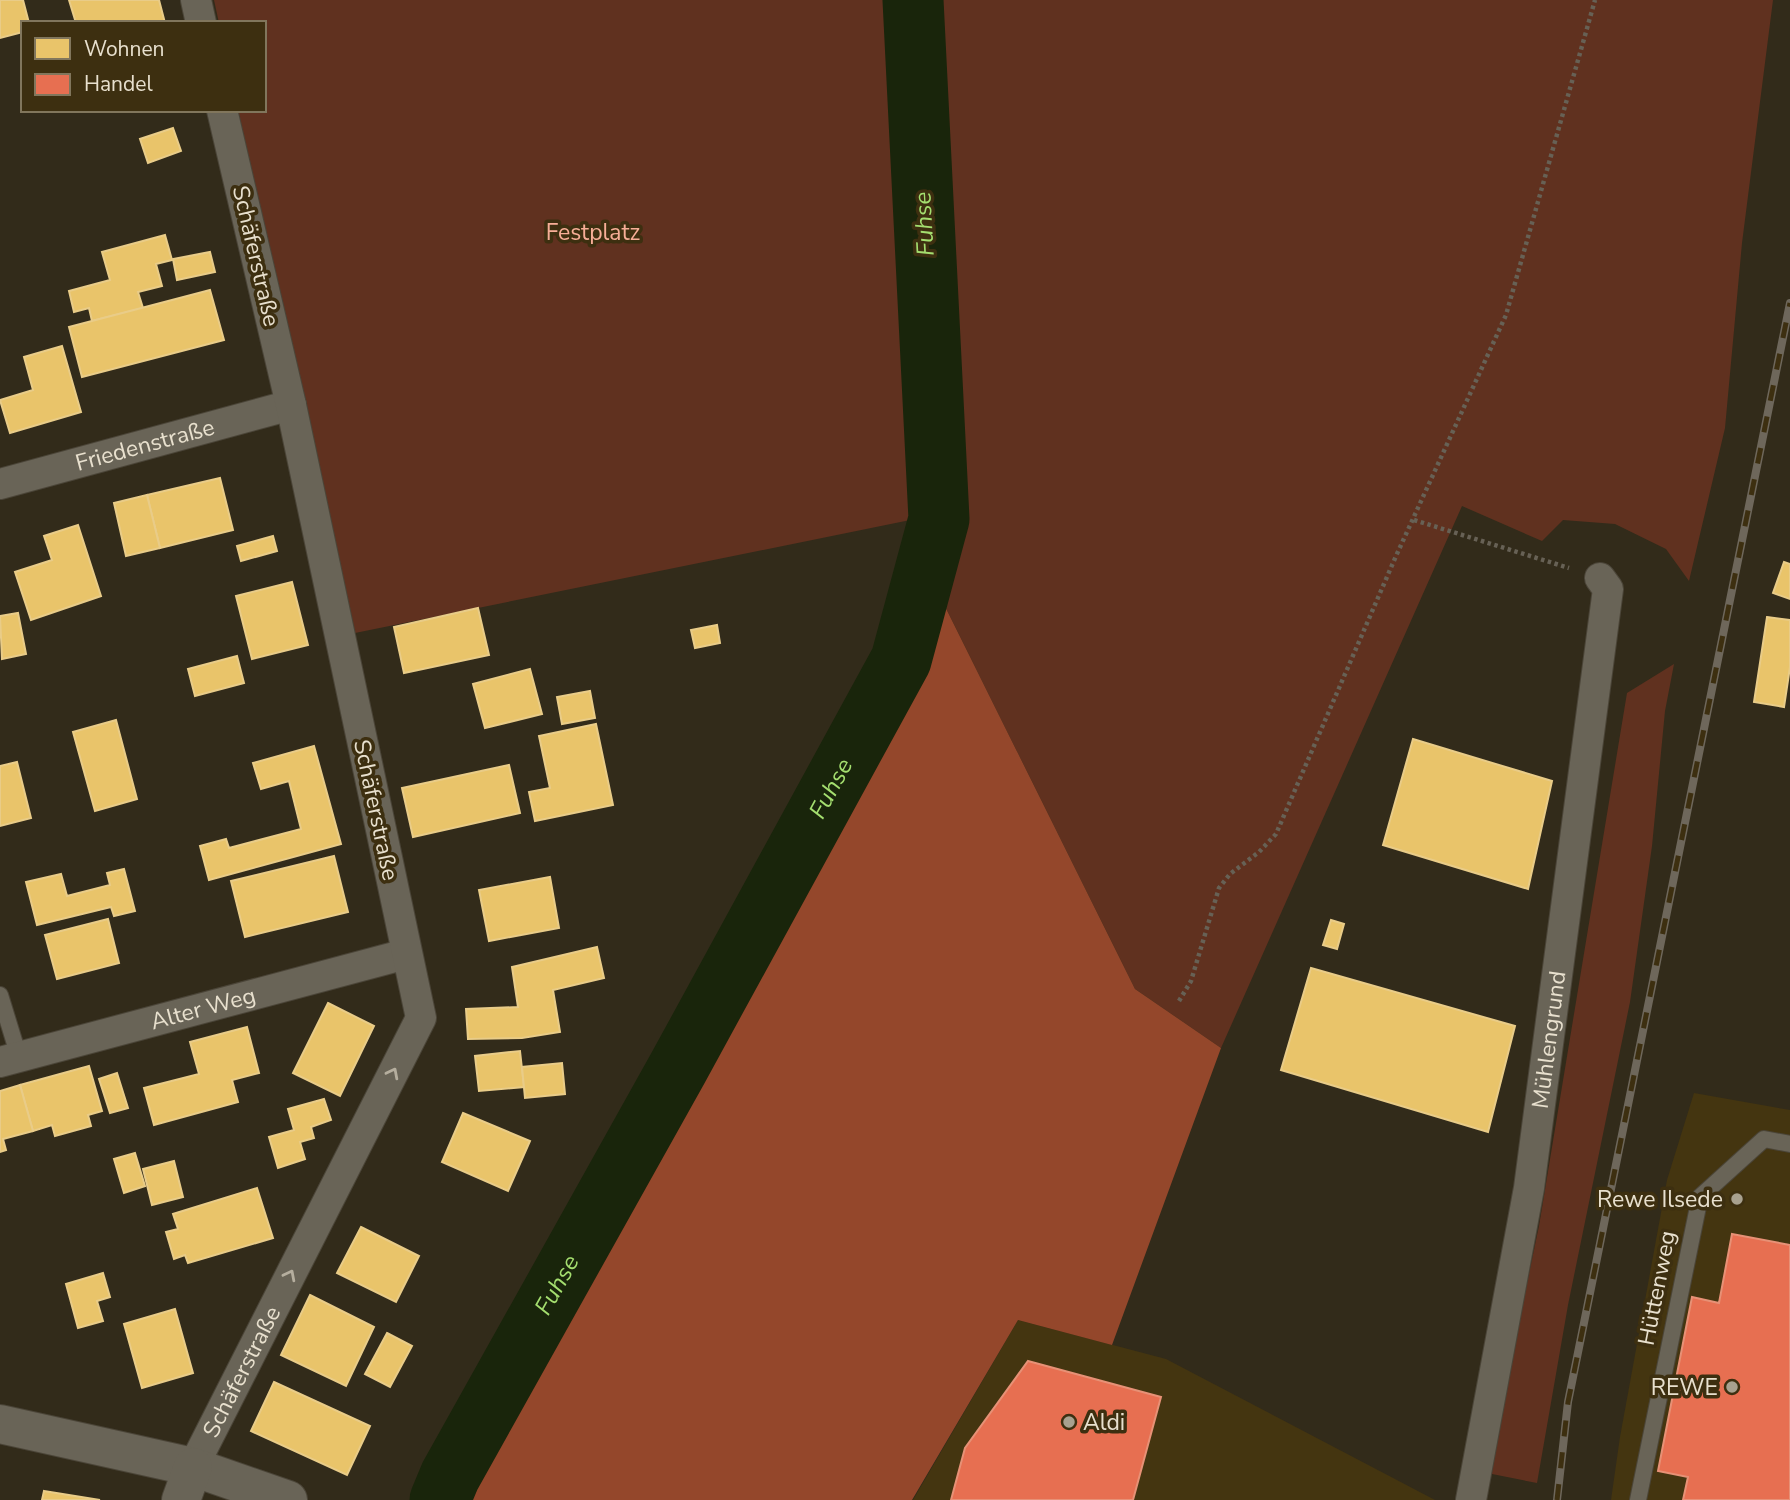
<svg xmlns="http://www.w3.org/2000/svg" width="1790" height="1500" viewBox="0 0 1790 1500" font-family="'Nunito Sans',sans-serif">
<rect width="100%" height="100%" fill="#322b1a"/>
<g fill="#443510">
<polygon points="1694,1093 1790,1110 1790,1500 1611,1500 1620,1437 1667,1180"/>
<polygon points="1018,1320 1166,1359 1435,1500 913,1500"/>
</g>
<g fill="#60311f">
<polygon points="214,0 1773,0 1742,243 1725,428 1689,581 1666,549 1615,524 1563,520 1542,541 1462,506 1221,1048 1135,989 916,548 925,517 355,633 327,519 238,110 264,110 264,23 219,23"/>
<polygon points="1674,664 1665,711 1652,846 1630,1002 1568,1305 1537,1483 1487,1473 1539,1226 1627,693"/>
</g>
<polygon fill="#94472b" points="916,548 1135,989 1221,1048 1112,1345 1018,1320 912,1500 429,1500 889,649"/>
<g fill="#e9c46a" stroke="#e9cc88" stroke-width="2">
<polygon points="0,0 23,0 29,23 23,23 23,32 0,38"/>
<polygon points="69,0 159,0 165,23 115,23 114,21 76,23"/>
<polygon points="173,128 181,151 148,163 140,139"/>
<polygon points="165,235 172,260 156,264 162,286 138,292 143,308 92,321 89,308 74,312 69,291 110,280 102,252"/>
<polygon points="210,252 215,272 177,280 173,259"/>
<polygon points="210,290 224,340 82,377 69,327"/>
<polygon points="62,346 81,412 10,433 0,400 33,390 24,357"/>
<polygon points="220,478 233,530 160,548 147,495"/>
<polygon points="147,495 160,548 126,556 114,503"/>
<polygon points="78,525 101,596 31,620 15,572 52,560 44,536"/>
<polygon points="273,536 277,551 241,561 237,546"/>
<polygon points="1784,562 1790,564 1790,599 1773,593"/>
<polygon points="292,582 308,645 252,659 236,596"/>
<polygon points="478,608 489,655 404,673 394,627"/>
<polygon points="18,613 26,654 2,659 0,616"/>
<polygon points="1767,617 1790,620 1790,667 1784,707 1754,702"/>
<polygon points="717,625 720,643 695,648 691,630"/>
<polygon points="237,656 244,683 195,696 188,669"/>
<polygon points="530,669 542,714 485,728 473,684"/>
<polygon points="590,691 595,718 562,724 557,697"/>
<polygon points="116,720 137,799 95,811 73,732"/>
<polygon points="596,724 613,805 535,821 529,792 550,788 539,736"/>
<polygon points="1413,739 1552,781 1528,889 1383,845"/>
<polygon points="314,746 341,844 209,880 200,846 226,839 229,848 301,829 289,781 261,789 253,763"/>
<polygon points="17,762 31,818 0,826 0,766"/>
<polygon points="509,765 520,813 413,837 402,788"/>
<polygon points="334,856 348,912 245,937 231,881"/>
<polygon points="124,869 135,911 114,916 111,907 37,925 26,882 61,874 67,896 110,885 107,873"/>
<polygon points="550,877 559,928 489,941 479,890"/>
<polygon points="108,919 119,963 57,979 45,935"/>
<polygon points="1331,920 1344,924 1337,949 1323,945"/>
<polygon points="597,947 604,978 553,990 560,1032 522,1038 468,1039 466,1009 518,1007 512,967"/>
<polygon points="1311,968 1515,1026 1488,1132 1281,1070"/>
<polygon points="328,1003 374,1026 340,1096 293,1073"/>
<polygon points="247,1027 259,1073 232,1080 238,1102 154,1125 144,1088 199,1074 190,1042"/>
<polygon points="520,1051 524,1087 479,1091 475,1056"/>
<polygon points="562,1063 565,1094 525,1098 522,1067"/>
<polygon points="89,1066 102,1111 88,1115 91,1126 55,1136 52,1125 33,1131 20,1085"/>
<polygon points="117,1073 128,1108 110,1113 99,1079"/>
<polygon points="20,1085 33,1131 3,1139 6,1150 0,1152 0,1091"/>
<polygon points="324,1099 331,1120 311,1127 314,1138 300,1142 305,1159 278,1168 269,1137 294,1130 288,1109"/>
<polygon points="463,1113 530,1141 508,1191 442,1162"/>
<polygon points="135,1153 145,1186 124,1193 114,1159"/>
<polygon points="174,1161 183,1197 152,1205 143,1169"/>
<polygon points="257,1188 273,1238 188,1263 185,1255 174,1259 166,1232 178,1229 173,1214"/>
<polygon points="361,1227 419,1256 396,1302 337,1273"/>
<polygon points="103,1273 110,1297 97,1301 103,1321 78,1328 66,1284"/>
<polygon points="310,1295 374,1327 346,1386 281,1355"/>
<polygon points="175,1309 193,1373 142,1388 124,1324"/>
<polygon points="387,1333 412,1346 390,1387 365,1374"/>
<polygon points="274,1382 370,1426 347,1475 251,1431"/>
<polygon points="44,1491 100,1500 42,1500"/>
</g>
<g fill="#e76f51" stroke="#e79176" stroke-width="2">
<polygon points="1732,1234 1790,1245 1790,1500 1683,1500 1688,1477 1658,1471 1692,1297 1719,1303"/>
<polygon points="1028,1361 1161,1397 1133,1500 951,1500 965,1448"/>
</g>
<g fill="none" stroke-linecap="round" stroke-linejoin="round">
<path stroke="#19250b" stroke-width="61" id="s1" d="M440,1500L450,1476L678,1068L901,660L939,519L913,0"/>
<defs>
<g id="service">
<polyline points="0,995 19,1057"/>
<polyline points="1638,1500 1700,1197 1764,1139 1790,1144"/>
</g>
<g id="minor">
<polyline points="196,0 201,23"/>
<path id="s2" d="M0,484L291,405"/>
<path id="s3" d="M0,1062L406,954"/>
<path id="s4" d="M193,1467L421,1018L291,405L222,110"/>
<path id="s5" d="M1471,1500L1529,1188L1608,589L1600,578"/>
</g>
<g id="tertiary">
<polyline points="0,1424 193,1467 288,1500"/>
<polyline points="181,1500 193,1467"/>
</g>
</defs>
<use href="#service" stroke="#4b4538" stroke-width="18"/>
<use href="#minor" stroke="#4b4538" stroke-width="32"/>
<use href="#tertiary" stroke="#4b4538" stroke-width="40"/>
<g stroke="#676155" stroke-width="4.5" stroke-dasharray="3.5 3.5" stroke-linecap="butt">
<polyline points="1414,520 1569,568"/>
<polyline points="1179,1001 1191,981 1219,888 1230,874 1259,852 1276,834 1396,556 1506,315 1595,0"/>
</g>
<use href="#service" stroke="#696457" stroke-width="16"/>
<use href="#minor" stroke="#696457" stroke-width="30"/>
<use href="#tertiary" stroke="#696457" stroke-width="38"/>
<defs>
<polyline id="rail" points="1557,1500 1568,1402 1790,303"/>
</defs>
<use href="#rail" stroke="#6e675b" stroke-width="8"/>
<use href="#rail" stroke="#3d2f10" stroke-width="5" stroke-dasharray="16" stroke-linecap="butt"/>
</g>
<defs><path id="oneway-chevron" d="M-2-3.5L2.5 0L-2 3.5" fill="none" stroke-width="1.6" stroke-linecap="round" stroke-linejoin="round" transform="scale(1.75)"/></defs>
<g stroke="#b5ae9e">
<use href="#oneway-chevron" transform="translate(393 1073) rotate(-63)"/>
<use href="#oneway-chevron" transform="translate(290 1275) rotate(-63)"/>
</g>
<g fill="#a8a18f" stroke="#3d2f10" stroke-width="2.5">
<circle cx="1737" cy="1199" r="7"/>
<circle cx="1732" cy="1387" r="7"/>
<circle cx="1069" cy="1422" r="7"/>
</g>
<g text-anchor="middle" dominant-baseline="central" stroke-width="7" stroke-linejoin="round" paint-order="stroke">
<g font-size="23" fill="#f7ae97" stroke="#3d2f10">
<text x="593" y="232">Festplatz</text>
</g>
<g font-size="23" fill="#e8e0ce" stroke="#3d2f10">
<text transform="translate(256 256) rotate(77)">Schäferstraße</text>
<text stroke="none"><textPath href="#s2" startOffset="150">Friedenstraße</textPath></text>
<text transform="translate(376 810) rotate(78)">Schäferstraße</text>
<text stroke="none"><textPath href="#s3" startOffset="210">Alter Weg</textPath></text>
<text stroke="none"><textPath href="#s5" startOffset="467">Mühlengrund</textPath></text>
<text transform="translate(1657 1288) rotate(-79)">Hüttenweg</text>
<text stroke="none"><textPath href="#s4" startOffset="107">Schäferstraße</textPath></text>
</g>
<g font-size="23" fill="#e8e0ce" stroke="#3d2f10" text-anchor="end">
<text x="1723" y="1199">Rewe Ilsede</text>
<text x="1718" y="1387">REWE</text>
<text x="1083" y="1422" text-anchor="start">Aldi</text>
</g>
<g font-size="24" font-style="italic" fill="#a4de6f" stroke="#3d2f10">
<text transform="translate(924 224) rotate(-93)">Fuhse</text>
<text stroke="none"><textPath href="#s1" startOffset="812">Fuhse</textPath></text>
<text stroke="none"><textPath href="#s1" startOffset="245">Fuhse</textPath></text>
</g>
</g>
<rect x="21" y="21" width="245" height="91" fill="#3d2f10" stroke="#81765c" stroke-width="2"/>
<rect x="35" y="38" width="35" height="21" fill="#e9c46a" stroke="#81765c" stroke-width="2"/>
<text x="84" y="56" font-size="21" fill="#e8e0ce">Wohnen</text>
<rect x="35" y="74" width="35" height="21" fill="#e76f51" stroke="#81765c" stroke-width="2"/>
<text x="84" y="91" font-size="21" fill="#e8e0ce">Handel</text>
</svg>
